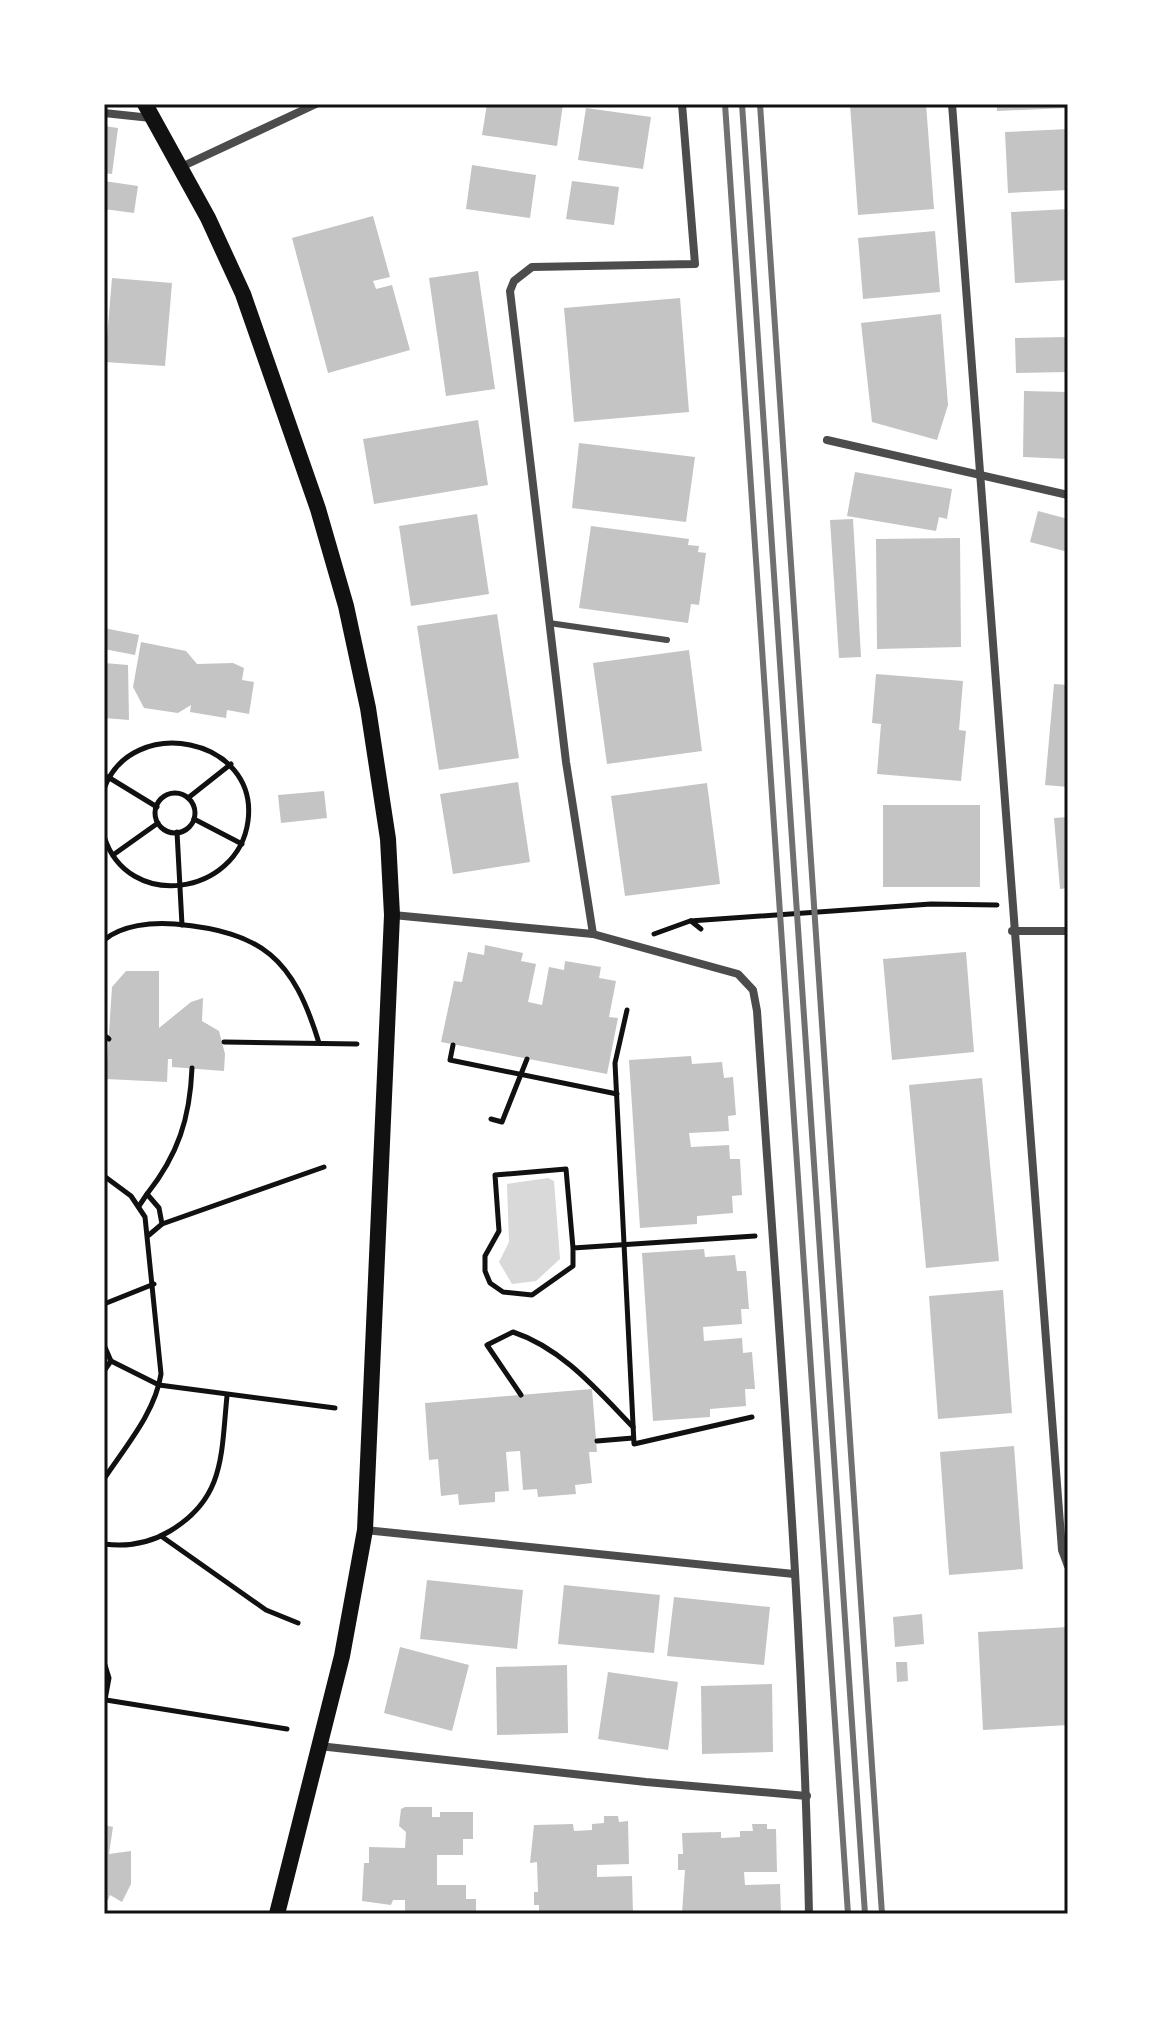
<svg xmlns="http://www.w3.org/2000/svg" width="1172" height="2018" viewBox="0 0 1172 2018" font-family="Raleway,sans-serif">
<rect width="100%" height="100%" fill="#fff"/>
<polygon fill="#d9d9d9" points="548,1178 554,1181 560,1259 536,1281 512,1284 499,1262 509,1242 507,1184"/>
<g fill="#c4c4c4">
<polygon points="487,104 563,104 557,146 482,135"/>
<polygon points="850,104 926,104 934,209 858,215"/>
<polygon points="997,104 1068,104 1068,108 997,111"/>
<polygon points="586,108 651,117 643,169 578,160"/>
<polygon points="104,126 118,128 112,174 104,173"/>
<polygon points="1068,129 1068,190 1008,193 1005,132"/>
<polygon points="472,165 536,175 530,218 466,209"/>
<polygon points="104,181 138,186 134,213 104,209"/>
<polygon points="572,181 619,187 614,225 566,219"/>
<polygon points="1068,209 1068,280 1015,283 1011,212"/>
<polygon points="373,216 390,277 373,281 376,289 392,285 410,350 328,373 292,238"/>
<polygon points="935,231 940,292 863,299 858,238"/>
<polygon points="478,271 495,389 446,396 429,278"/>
<polygon points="112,278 172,283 165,366 105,362"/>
<polygon points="680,298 689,412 574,422 564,308"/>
<polygon points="941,314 948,405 937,440 872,422 861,323"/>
<polygon points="1068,337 1068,372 1016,373 1015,338"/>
<polygon points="1024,391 1068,392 1068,459 1023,457"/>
<polygon points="478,420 488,485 374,504 363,439"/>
<polygon points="579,443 695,457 686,522 572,508"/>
<polygon points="855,472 952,489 947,519 939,517 936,531 847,516"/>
<polygon points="1038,511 1068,519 1068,552 1030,542"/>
<polygon points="477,514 489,594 411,606 399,526"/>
<polygon points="853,519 861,657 839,658 830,520"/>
<polygon points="591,526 689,539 688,545 699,546 698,552 706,553 699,605 691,604 688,623 579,608"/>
<polygon points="960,538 961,647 877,649 876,539"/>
<polygon points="497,614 519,758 439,770 417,626"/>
<polygon points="104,628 139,635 135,655 104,649"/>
<polygon points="141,642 186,651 197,664 233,663 244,668 242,680 254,682 249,714 227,710 226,718 190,712 191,705 178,713 144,708 133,687"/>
<polygon points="689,650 702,751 607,764 593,663"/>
<polygon points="104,663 128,665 129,720 104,718"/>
<polygon points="876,674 963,681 959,730 966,731 961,781 877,774 881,724 872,723"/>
<polygon points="1054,684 1068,685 1068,787 1045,785"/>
<polygon points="518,782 530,862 453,874 440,794"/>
<polygon points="707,783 720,884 625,896 611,796"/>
<polygon points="324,791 327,818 281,823 278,795"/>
<rect x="883" y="805" width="97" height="82"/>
<polygon points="1068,817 1068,888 1060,889 1054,818"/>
<polygon points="485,945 523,953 521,961 536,964 528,1002 542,1005 549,967 564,970 565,961 601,967 599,978 616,981 609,1017 618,1018 607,1074 441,1042 454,981 462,982 468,952 484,955"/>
<polygon points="966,952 974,1052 892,1060 883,959"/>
<polygon points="126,971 159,971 159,1028 191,1002 203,998 202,1021 219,1031 225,1054 224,1071 172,1067 172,1059 168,1059 167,1082 106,1079 112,987"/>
<polygon points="691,1056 692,1064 722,1062 724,1078 733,1077 736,1115 728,1116 729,1131 689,1133 691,1147 729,1145 730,1159 740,1159 742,1195 732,1196 733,1213 697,1216 697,1224 640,1228 629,1060"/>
<polygon points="982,1078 999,1261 926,1268 909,1085"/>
<polygon points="704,1249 705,1257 735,1255 737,1271 746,1271 749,1309 741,1309 742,1324 703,1327 704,1341 742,1338 743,1353 752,1352 755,1389 745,1389 746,1406 710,1409 710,1417 653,1421 642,1253"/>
<polygon points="1003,1290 1012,1413 938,1419 929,1296"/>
<polygon points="592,1389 597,1452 589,1452 592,1483 575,1485 576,1494 538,1497 537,1489 523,1490 520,1451 506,1452 509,1491 495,1492 495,1502 459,1505 458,1494 441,1496 438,1459 429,1460 425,1403"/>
<polygon points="1014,1446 1023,1569 949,1575 940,1452"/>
<polygon points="427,1580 523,1590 517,1649 420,1639"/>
<polygon points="564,1585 660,1595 654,1653 558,1644"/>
<polygon points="674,1597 770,1607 764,1665 667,1656"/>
<polygon points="922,1614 924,1644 895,1647 893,1617"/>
<polygon points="1068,1627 1068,1725 983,1730 978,1632"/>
<polygon points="400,1647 469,1665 452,1731 384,1713"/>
<polygon points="896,1662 907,1662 908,1681 897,1682"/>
<polygon points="567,1665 568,1733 497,1735 496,1667"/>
<polygon points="608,1672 678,1682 668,1750 598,1739"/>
<polygon points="772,1684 773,1752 702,1754 701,1686"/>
<polygon points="405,1807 432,1807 432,1817 440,1817 440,1812 473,1812 473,1839 463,1839 463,1855 437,1855 437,1885 466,1885 466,1899 476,1899 476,1914 405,1914 405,1900 393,1900 391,1905 362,1901 364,1863 369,1863 369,1847 405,1848 406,1832 399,1826 401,1809"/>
<polygon points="604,1816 618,1816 619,1822 628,1821 629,1864 597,1865 597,1877 632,1876 633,1914 539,1914 539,1905 534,1905 534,1892 538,1892 537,1862 530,1863 534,1825 573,1824 574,1831 592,1830 592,1824 604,1823"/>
<polygon points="752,1824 767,1824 767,1829 776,1829 777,1872 744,1872 745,1885 780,1884 781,1914 682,1913 685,1870 678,1870 678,1854 683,1854 682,1833 721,1832 721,1838 740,1837 740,1831 753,1831"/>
<polygon points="104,1825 113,1827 109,1854 131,1851 131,1884 122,1902 110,1895 108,1900 104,1900"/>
</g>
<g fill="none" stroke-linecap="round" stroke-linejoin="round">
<g stroke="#111" stroke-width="5">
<polyline points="108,777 157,807"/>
<path d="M104,789C131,713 259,737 248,821C238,896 127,912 104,836"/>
<circle cx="175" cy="813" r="20"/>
<polyline points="188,798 231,764"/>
<polyline points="194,819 242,844"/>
<polyline points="177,832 182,925"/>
<polyline points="113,855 158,823"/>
<polyline points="691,921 701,929"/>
<polyline points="654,934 690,921 931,904 997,905"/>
<path d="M104,940C122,925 152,922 175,924C263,932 293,958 319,1043"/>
<polyline points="627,1010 615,1063 634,1444 752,1417"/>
<polyline points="104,1035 109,1039"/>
<polyline points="224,1042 357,1044"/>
<polyline points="453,1045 450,1060 617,1094"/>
<polyline points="491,1119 502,1122 527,1059"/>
<path d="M104,1176L131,1196L145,1217L161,1374C155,1413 125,1447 104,1479"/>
<path d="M147,1194C178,1155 190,1118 192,1068"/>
<polyline points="139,1206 147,1194 159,1208 162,1224 149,1235"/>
<polyline points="162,1224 324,1167"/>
<polyline points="573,1248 573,1266 532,1295 503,1292 490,1283 485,1271 485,1256 499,1231 495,1175 566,1169 573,1248 755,1236"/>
<polyline points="104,1304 154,1284"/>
<polyline points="104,1345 111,1361 104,1371"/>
<polyline points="111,1361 159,1385 335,1408"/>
<path d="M521,1395L487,1345L513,1332C562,1348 598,1391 633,1427"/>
<polyline points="597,1441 633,1438"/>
<polyline points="161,1536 266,1610 298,1623"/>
<path d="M104,1544C127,1547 150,1543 170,1531C225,1498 221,1455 227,1396"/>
<polyline points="104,1662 109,1678 104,1705"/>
<polyline points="106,1700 287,1729"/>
</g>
<polyline stroke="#4c4c4c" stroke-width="6" points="549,623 667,640"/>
<g stroke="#4c4c4c" stroke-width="8">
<path d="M952,104C991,586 1023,1068 1062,1550L1068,1566"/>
<polyline points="104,113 151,118"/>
<polyline points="179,168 316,104"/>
<polyline points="827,440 1068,495"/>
<path d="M393,915L593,934L738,974L753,990L757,1011C777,1311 803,1613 809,1914"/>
<polyline points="1012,931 1068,931"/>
<polyline points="593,934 566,762 510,291 514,281 532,267 695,264 682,104"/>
<polyline points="365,1530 794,1574"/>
<polyline points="319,1746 646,1782 807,1796"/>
</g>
<polyline stroke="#111" stroke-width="16" points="145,104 208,218 243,294 318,509 346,606 368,708 388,839 392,915 365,1530 342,1656 277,1914"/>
<g stroke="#707070" stroke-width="6">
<polyline points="725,104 848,1914"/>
<polyline points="742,104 865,1914"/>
<polyline points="760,104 882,1914"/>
</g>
</g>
<rect width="1172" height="2018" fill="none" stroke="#ffffff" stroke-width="212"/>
<rect x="106" y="106" width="960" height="1806" fill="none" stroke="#111" stroke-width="3"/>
</svg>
